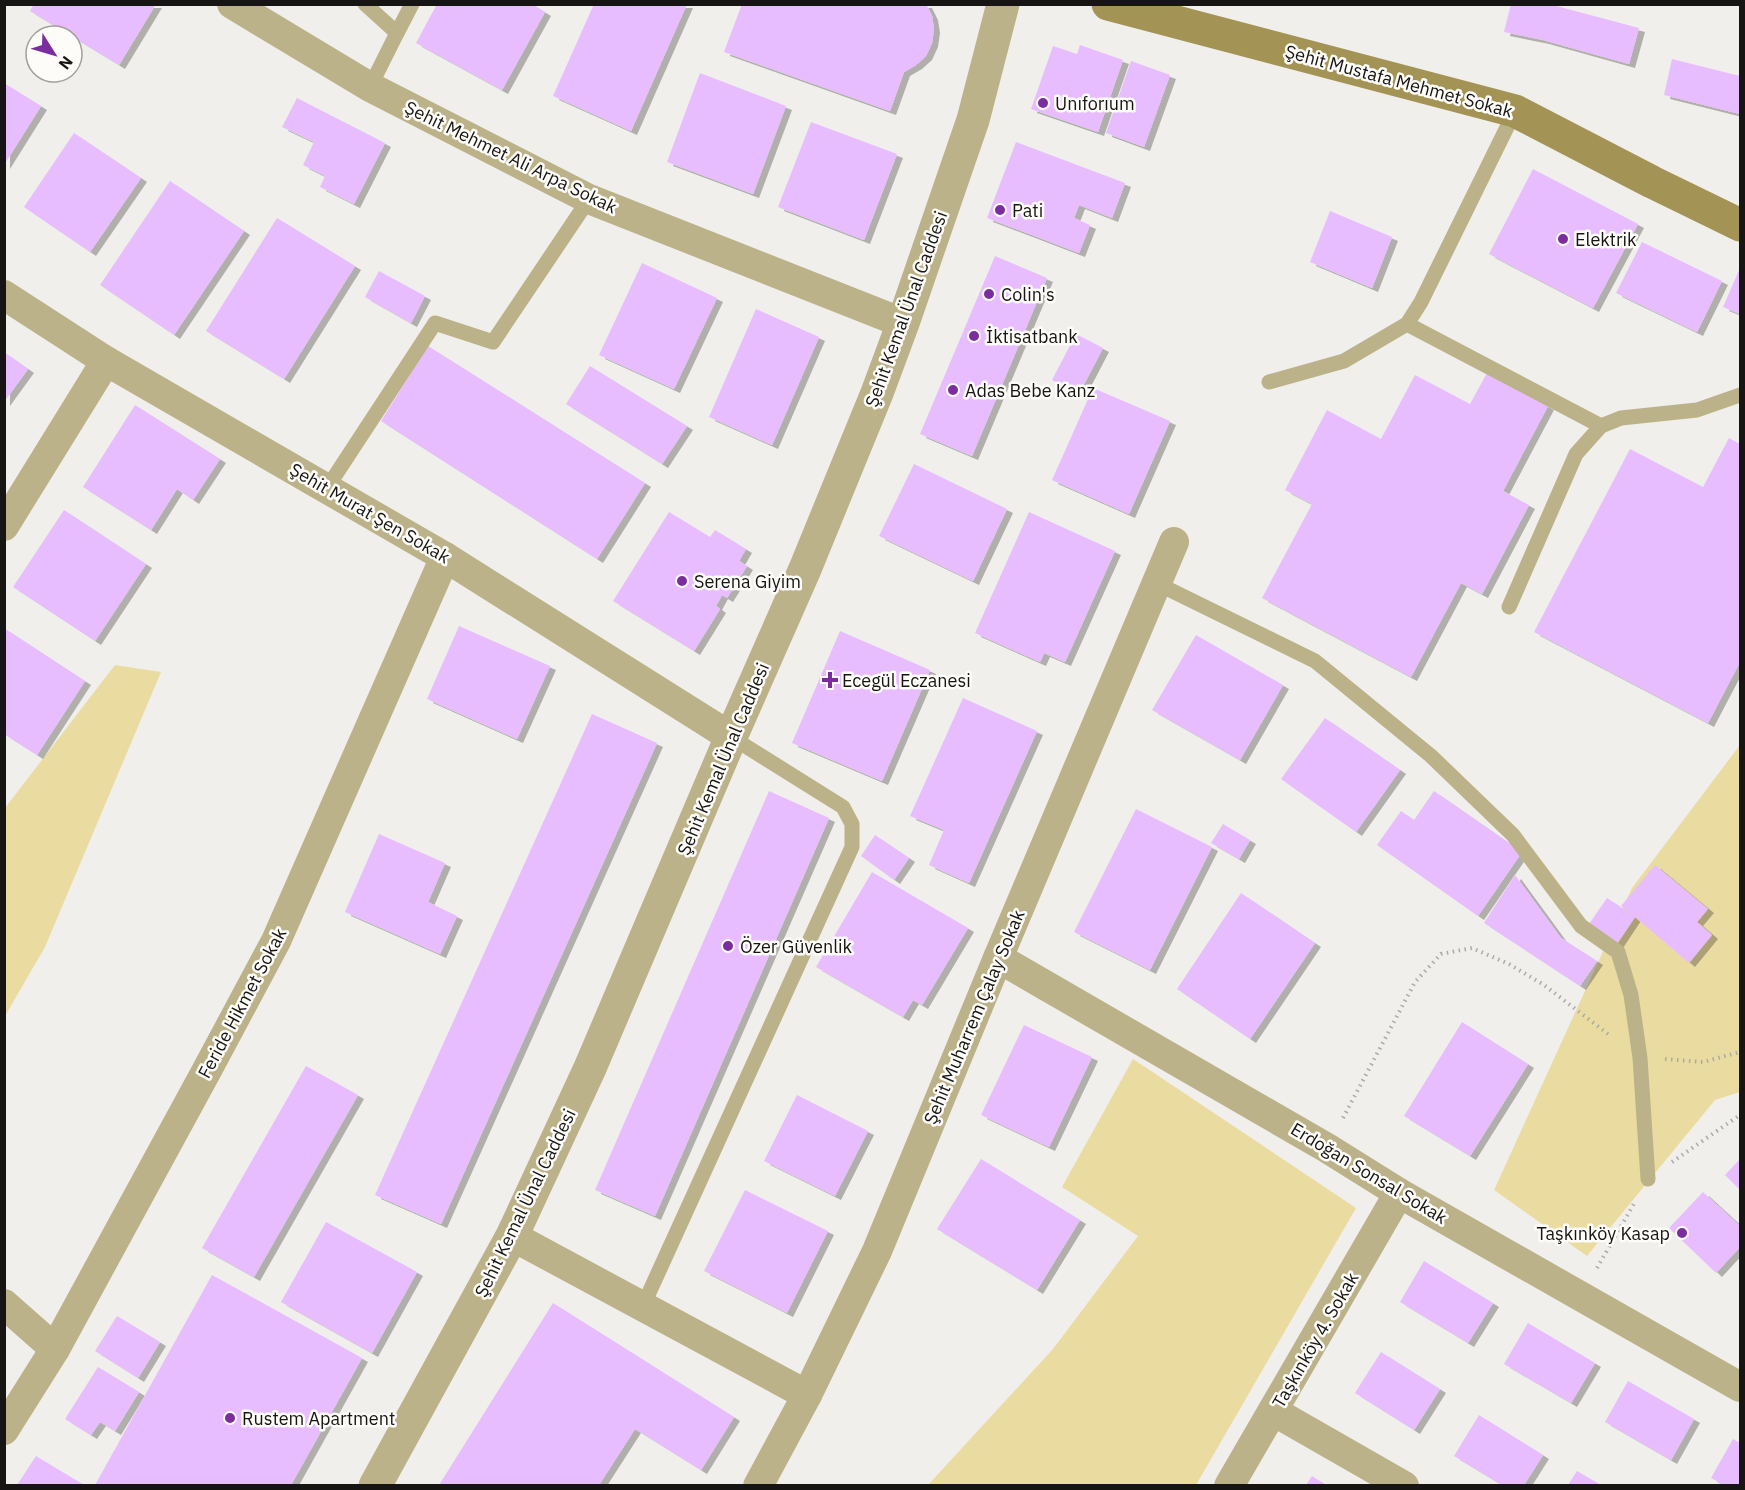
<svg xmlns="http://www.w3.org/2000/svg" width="1745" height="1490" viewBox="0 0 1745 1490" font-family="'IBM Plex Sans',sans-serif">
<defs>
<filter id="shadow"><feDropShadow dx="6" dy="4" stdDeviation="0" flood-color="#0004"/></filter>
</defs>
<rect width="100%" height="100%" fill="#f0efeb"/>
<g fill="#eadca1">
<polygon points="115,665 161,672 45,947 5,1016 5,808"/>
<polygon points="1740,745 1740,1092 1715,1100 1587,1256 1494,1190 1632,888"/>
<polygon points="1133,1059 1356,1208 1196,1485 928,1485 1053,1349 1138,1236 1062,1187"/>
</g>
<g fill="#e8bdff" filter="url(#shadow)">
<polygon points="34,4 156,4 119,65 30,11"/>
<polygon points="437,4 532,4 545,12 502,90 416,43"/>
<polygon points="594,4 687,4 631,131 553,96"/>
<polygon points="742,4 926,4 932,16 934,29 932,43 926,56 916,65 904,72 890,111 724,52"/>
<polygon points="1511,4 1549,4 1639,28 1629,64 1543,40 1504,32"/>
<polygon points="1080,45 1123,60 1098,132 1031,109 1053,46 1077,54"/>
<polygon points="1672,59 1740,76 1740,114 1664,95"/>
<polygon points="1131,61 1170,75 1144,147 1106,133"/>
<polygon points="700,73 786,106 753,194 667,162"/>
<polygon points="4,83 41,106 4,165"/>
<polygon points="297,98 385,143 354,204 320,187 325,176 303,165 314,142 282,127"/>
<polygon points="811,122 897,154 864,240 778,207"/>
<polygon points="74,133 141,178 90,252 24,207"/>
<polygon points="1016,142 1125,183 1112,218 1079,205 1074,218 1090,225 1079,253 987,218"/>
<polygon points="1533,169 1638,224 1593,308 1489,254"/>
<polygon points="170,181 244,231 174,335 100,285"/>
<polygon points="1330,211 1392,237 1372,288 1310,262"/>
<polygon points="277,218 355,266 284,379 206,331"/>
<polygon points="1642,242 1722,281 1697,332 1616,293"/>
<polygon points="995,256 1047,278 972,456 920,434"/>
<polygon points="642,263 717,298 674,389 599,355"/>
<polygon points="1740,268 1740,314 1723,307"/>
<polygon points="379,271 425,296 411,323 365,297"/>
<polygon points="756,309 819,337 772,445 709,417"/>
<polygon points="1076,334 1103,348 1079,394 1052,380"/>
<polygon points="428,346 645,483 597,559 381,421"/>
<polygon points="4,352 28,369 4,402"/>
<polygon points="590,366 687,426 662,464 566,404"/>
<polygon points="1487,373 1548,406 1503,491 1529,505 1482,594 1461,583 1411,677 1262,598 1312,504 1285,490 1327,410 1381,439 1415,375 1470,404"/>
<polygon points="1093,388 1170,421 1129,514 1052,480"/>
<polygon points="135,405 220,459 193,500 177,489 151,530 83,487"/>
<polygon points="1729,438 1740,444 1740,662 1708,723 1534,632 1630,449 1703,487"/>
<polygon points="914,464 1007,509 973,581 879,536"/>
<polygon points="64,510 146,564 95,641 13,587"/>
<polygon points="669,512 710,537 715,530 746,549 739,561 747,566 727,598 722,595 716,606 720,609 694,651 613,601"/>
<polygon points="1029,512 1115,551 1065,662 1044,653 1040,662 975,633"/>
<polygon points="459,626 550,666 517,739 427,699"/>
<polygon points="4,628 85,681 37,755 4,734"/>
<polygon points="840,631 930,670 882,781 792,743"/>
<polygon points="1196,635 1283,685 1240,760 1152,710"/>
<polygon points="963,698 1037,731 969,883 929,865 944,830 910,816"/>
<polygon points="592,714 657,743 441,1224 375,1195"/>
<polygon points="1325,718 1400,770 1356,832 1281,779"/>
<polygon points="769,791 829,818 655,1216 595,1190"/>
<polygon points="1434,791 1522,852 1478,916 1377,845 1401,811 1414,820"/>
<polygon points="1136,809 1212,847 1150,970 1074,932"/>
<polygon points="1223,824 1250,840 1239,859 1211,843"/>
<polygon points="379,834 445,863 428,902 457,916 440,954 345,912"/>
<polygon points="875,835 909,858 894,880 861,856"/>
<polygon points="1655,865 1708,909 1697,922 1712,935 1689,963 1635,917 1617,944 1589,924 1607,898 1634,916 1621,906"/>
<polygon points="872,872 968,928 922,1005 913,1000 903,1017 816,967"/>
<polygon points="1515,875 1561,938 1597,961 1580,986 1484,923"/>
<polygon points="1241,893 1315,943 1250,1039 1177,989"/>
<polygon points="1462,1022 1528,1064 1470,1156 1404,1116"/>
<polygon points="1024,1025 1092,1057 1049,1147 981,1115"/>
<polygon points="306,1066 358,1095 254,1277 202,1248"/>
<polygon points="797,1095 868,1131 835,1196 764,1161"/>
<polygon points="981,1159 1080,1220 1037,1290 937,1229"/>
<polygon points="1740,1159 1740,1190 1725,1175"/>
<polygon points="745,1190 828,1231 787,1313 704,1271"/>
<polygon points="1703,1192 1740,1226 1740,1247 1716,1273 1669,1228"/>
<polygon points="326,1222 417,1272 372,1353 281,1302"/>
<polygon points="1424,1261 1493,1303 1468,1343 1400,1302"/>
<polygon points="212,1275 362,1358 291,1485 95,1485"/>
<polygon points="553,1303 734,1417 701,1470 635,1429 599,1485 439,1485"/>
<polygon points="117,1316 160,1342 138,1378 95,1351"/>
<polygon points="1528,1323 1595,1363 1571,1403 1504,1364"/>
<polygon points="1381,1352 1440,1389 1414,1430 1355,1393"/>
<polygon points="98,1367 139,1392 115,1431 100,1422 91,1435 65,1419"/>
<polygon points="1628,1381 1694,1419 1671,1460 1605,1422"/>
<polygon points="1479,1415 1543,1455 1524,1485 1502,1485 1454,1456"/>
<polygon points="1733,1439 1740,1443 1740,1485 1724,1485 1711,1478"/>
<polygon points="36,1456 84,1485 17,1485"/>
<polygon points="1577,1471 1601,1485 1568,1485"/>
<polygon points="1312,1476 1326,1485 1306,1485"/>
</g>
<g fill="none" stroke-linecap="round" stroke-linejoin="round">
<g stroke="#abaaa7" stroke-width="4" stroke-dasharray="1.5 4.5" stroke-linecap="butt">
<polyline points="1665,1059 1703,1062 1740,1052"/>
<polyline points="1343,1118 1415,982 1441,954 1472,948 1509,964 1544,985 1608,1034"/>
<polyline points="1672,1162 1740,1115"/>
<polyline points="1597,1268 1635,1202"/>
</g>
<g stroke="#bcb289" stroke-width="15">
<polyline points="365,4 397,33 370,87"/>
<polyline points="397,33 412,4"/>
<polyline points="1407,324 1601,426"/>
<polyline points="1269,382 1344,361 1407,324 1421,302 1515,111"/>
<polyline points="327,488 435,323 493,342 589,199"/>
<polyline points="1156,583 1315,661 1431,756 1513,835 1581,926 1618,952 1631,995 1640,1058 1648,1179"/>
<polyline points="1509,607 1576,454 1601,426 1621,418 1697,410 1740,395"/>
<polyline points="643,1306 852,847 852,824 843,807 731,737"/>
</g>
<g stroke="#bcb289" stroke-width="30">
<polyline points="232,4 370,87 589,199 903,323"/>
<polyline points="4,295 106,361 445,557 731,737"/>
<polyline points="4,526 106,361"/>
<polyline points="998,958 1327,1148 1399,1193 1740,1387"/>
<polyline points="512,1236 807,1395"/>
<polyline points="4,1304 55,1349"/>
<polyline points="1273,1411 1404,1486"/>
<polyline points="4,1430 55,1349 207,1070 276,941 445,557"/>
<polyline points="758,1486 807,1395 877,1251 998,958 1174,542"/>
<polyline points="1229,1486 1399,1193"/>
</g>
<polyline stroke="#bcb289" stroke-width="33" points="375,1486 512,1236 590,1068 731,737 805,569 877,393 903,323 973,120 1003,4"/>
<polyline stroke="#a39354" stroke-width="33" points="1108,4 1515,111 1652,182 1740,225"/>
</g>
<g fill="#7b2d9d" stroke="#fdfcf9" stroke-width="2">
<circle cx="1043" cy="103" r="6"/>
<circle cx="1000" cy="210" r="6"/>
<circle cx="1563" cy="239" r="6"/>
<circle cx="989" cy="294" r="6"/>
<circle cx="974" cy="336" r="6"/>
<circle cx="953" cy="390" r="6"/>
<circle cx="682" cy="581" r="6"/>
<path d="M827 671h6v6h6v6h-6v6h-6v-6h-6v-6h6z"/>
<circle cx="728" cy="946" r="6"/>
<circle cx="1682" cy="1233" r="6"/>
<circle cx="230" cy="1418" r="6"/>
</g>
<g text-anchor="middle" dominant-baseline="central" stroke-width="5" stroke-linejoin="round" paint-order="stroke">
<g font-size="18" fill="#161514" stroke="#fdfcf9">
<text transform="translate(1399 81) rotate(15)">Şehit Mustafa Mehmet Sokak</text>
<text transform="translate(511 157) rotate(26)">Şehit Mehmet Ali Arpa Sokak</text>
<text transform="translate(906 309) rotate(-70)">Şehit Kemal Ünal Caddesi</text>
<text transform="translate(370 513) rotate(30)">Şehit Murat Şen Sokak</text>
<text transform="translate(723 759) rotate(-67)">Şehit Kemal Ünal Caddesi</text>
<text transform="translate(242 1003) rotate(-62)">Feride Hikmet Sokak</text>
<text transform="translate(974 1017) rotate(-67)">Şehit Muharrem Çalay Sokak</text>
<text transform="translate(1369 1173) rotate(31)">Erdoğan Sonsal Sokak</text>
<text transform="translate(525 1203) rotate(-64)">Şehit Kemal Ünal Caddesi</text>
<text transform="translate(1315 1340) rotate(-60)">Taşkınköy 4. Sokak</text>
</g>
<g font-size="18" fill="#161514" stroke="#fdfcf9" text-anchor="start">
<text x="1055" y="103">Unıforıum</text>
<text x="1012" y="210">Pati</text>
<text x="1575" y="239">Elektrik</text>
<text x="1001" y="294">Colin's</text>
<text x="986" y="336">İktisatbank</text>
<text x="965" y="390">Adas Bebe Kanz</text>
<text x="694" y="581">Serena Giyim</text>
<text x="842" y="680">Ecegül Eczanesi</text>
<text x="740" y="946">Özer Güvenlik</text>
<text x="1670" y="1233" text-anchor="end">Taşkınköy Kasap</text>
<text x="242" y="1418">Rustem Apartment</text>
</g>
</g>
<rect width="1745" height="1490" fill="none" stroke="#161514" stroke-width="12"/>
<g transform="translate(54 54) rotate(127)"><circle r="28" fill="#fdfcf9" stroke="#a1a09d" stroke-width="1.5"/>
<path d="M0-4.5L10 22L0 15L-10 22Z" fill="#7b2d9d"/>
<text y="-9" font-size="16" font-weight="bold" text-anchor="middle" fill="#161514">N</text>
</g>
</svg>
